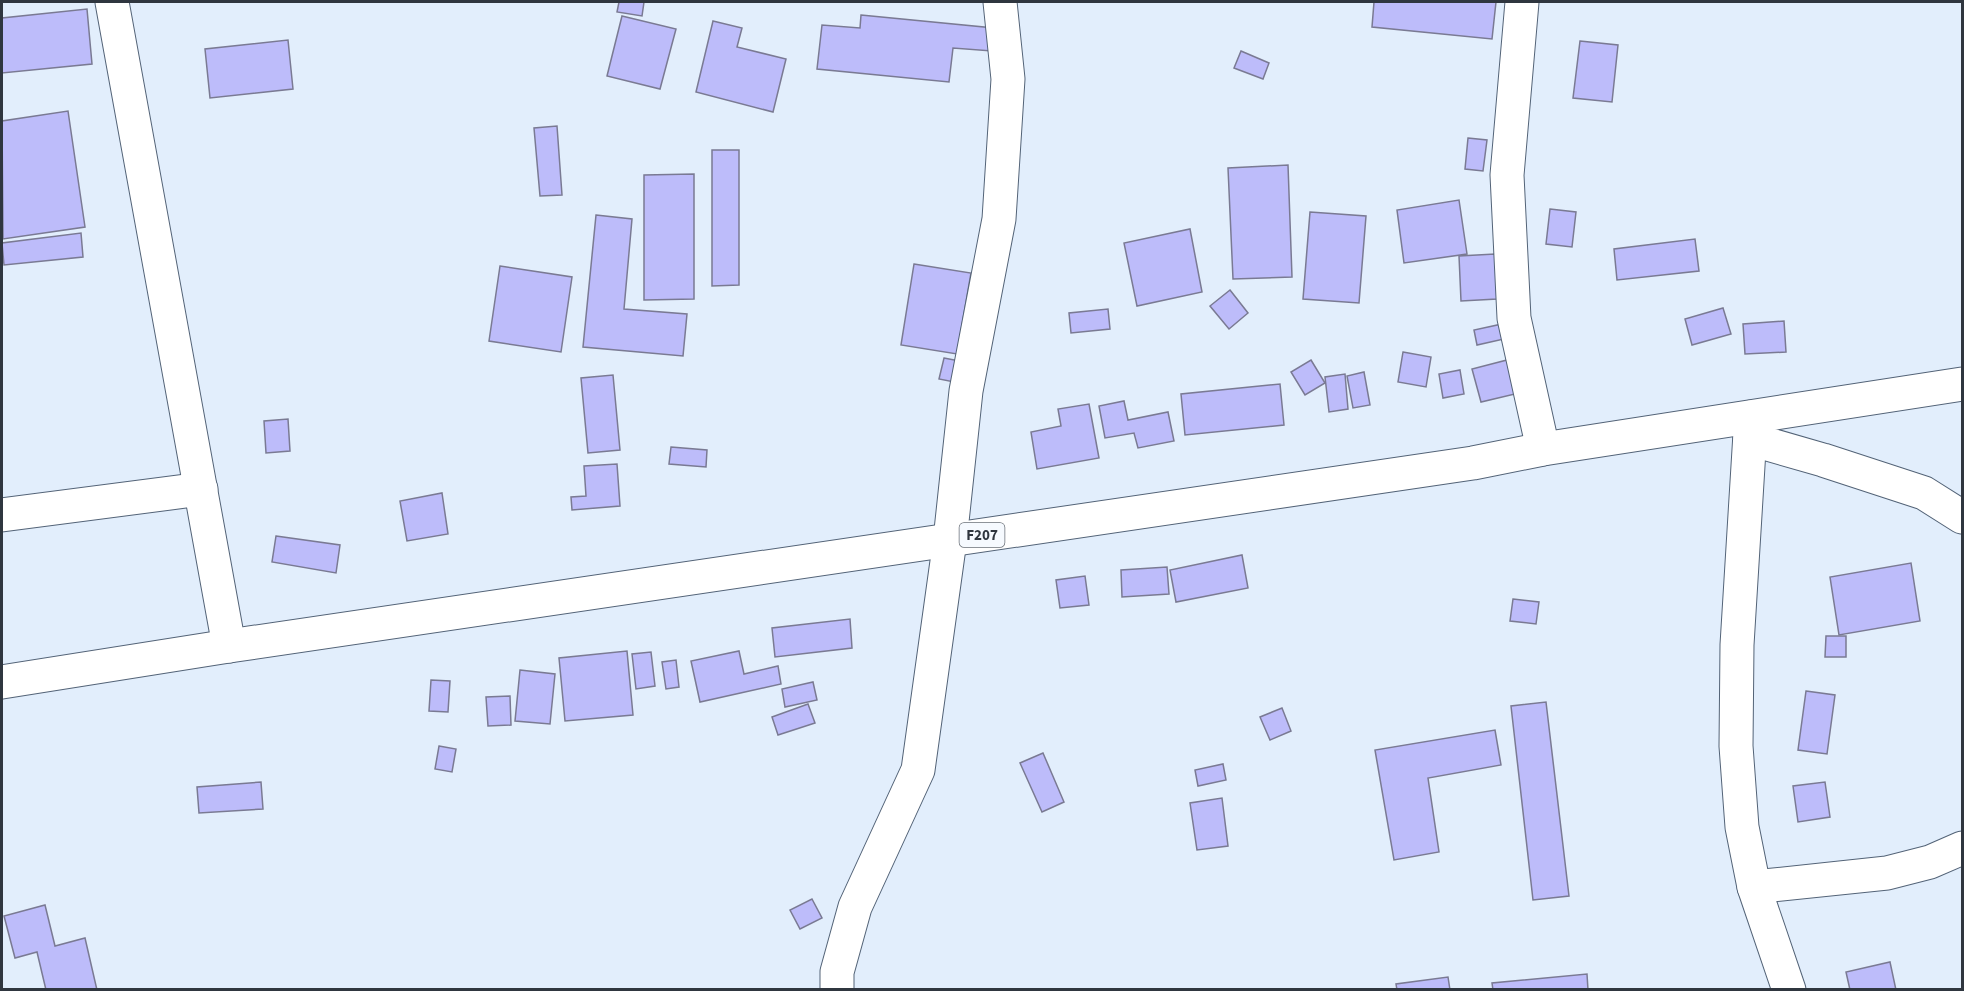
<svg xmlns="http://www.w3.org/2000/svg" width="1964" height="991" viewBox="0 0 1964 991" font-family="'Source Sans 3',sans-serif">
<rect width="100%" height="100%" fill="#e2eefc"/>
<g fill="#bdbcfa" stroke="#7a7a93" stroke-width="1.5">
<polygon points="619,2 644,2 642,16 617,12"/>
<polygon points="1374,2 1496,2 1492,39 1372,27"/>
<polygon points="87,9 92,64 2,73 2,18"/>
<polygon points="861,15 994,28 992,51 953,48 949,82 817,69 822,25 860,28"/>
<polygon points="622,16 676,29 660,89 607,76"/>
<polygon points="713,21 742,28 737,47 786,59 773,112 696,92"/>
<polygon points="288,40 293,89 210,98 205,49"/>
<polygon points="1580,41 1618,45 1612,102 1573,98"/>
<polygon points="1241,51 1269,63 1263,79 1234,68"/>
<polygon points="68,111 85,227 3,239 2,121"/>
<polygon points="557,126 562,195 540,196 534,128"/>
<polygon points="1468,138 1487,140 1483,171 1465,169"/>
<polygon points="712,150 739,150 739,285 712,286"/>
<polygon points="1288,165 1292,277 1233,279 1228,168"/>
<polygon points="694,174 694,299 644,300 644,175"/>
<polygon points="1459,200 1467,254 1404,263 1397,210"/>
<polygon points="1550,209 1576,212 1572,247 1546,244"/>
<polygon points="1310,212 1366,216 1359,303 1303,299"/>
<polygon points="596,215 632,219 624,309 687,314 683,356 583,347"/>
<polygon points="1190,229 1202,292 1137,306 1124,243"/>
<polygon points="81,233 83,257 4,265 2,243"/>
<polygon points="1695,239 1699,271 1617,280 1614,249"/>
<polygon points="1495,254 1497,299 1461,301 1459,256"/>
<polygon points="914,264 971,273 957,354 901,345"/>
<polygon points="500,266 572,277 561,352 489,341"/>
<polygon points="1230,290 1248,313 1229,329 1210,306"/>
<polygon points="1723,308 1731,334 1692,345 1685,319"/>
<polygon points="1108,309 1110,329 1071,333 1069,313"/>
<polygon points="1784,321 1786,352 1745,354 1743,324"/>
<polygon points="1502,324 1504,339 1477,345 1474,330"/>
<polygon points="1403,352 1431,357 1426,387 1398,382"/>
<polygon points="944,358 970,363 964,384 939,379"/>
<polygon points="1311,360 1325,383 1305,395 1291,372"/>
<polygon points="1507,360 1515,394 1481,402 1472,369"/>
<polygon points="1460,370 1464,394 1443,398 1439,374"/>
<polygon points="1364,372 1370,405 1353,408 1347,376"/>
<polygon points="1345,374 1348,409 1329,412 1325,377"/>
<polygon points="613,375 620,450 588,453 581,378"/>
<polygon points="1280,384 1284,425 1185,435 1181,394"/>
<polygon points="1124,401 1128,420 1168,412 1174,441 1138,448 1134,433 1105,438 1099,406"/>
<polygon points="1089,404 1099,458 1037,469 1031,432 1061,426 1058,409"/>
<polygon points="288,419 290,451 266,453 264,421"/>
<polygon points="671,447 707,450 706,467 669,464"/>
<polygon points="617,464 620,506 572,510 571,497 586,496 584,466"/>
<polygon points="442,493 448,534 407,541 400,501"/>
<polygon points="276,536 340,545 336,573 272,562"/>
<polygon points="1242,555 1248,588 1176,602 1170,570"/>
<polygon points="1911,563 1920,621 1839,635 1830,577"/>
<polygon points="1167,567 1169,594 1122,597 1121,570"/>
<polygon points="1085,576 1089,605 1060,608 1056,580"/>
<polygon points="1513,599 1539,602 1536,624 1510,621"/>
<polygon points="850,619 852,648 775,657 772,628"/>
<polygon points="1826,636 1846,636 1846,657 1825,657"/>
<polygon points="627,651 633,715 565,721 559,658"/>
<polygon points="739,651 744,674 778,666 781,684 700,702 691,661"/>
<polygon points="651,652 655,686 636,689 632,654"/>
<polygon points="676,660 679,687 666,689 662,662"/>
<polygon points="520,670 555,674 550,724 515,721"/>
<polygon points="431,680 450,681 448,712 429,711"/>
<polygon points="813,682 817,700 785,707 782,689"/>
<polygon points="1806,691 1835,695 1827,754 1798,750"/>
<polygon points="510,696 511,725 488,726 486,697"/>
<polygon points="1546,702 1569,896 1533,900 1511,706"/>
<polygon points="808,704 815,723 778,735 772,717"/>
<polygon points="1282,708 1291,731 1270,740 1260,717"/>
<polygon points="1495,730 1501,765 1428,778 1439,852 1394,860 1375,750"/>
<polygon points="439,746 456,749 452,772 435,769"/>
<polygon points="1043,753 1064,802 1042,812 1020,763"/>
<polygon points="1223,764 1226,780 1198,786 1195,770"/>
<polygon points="261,782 263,809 199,813 197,787"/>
<polygon points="1825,782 1830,817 1798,822 1793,786"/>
<polygon points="1222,798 1228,846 1197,850 1190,803"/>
<polygon points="812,899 822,918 800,929 790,910"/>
<polygon points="45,905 55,946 85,938 97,990 46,990 37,952 15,958 4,916"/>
<polygon points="1890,962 1896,990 1850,990 1846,972"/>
<polygon points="1587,974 1588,990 1493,990 1492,983"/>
<polygon points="1448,977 1450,990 1397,990 1396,984"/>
</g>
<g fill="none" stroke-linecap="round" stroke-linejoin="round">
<defs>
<g id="minor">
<polyline points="112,2 229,646"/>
<polyline points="1522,2 1507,175 1514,318 1543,449"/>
<polyline points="1751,417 1737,645 1736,746 1742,827 1754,887 1789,990"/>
<polyline points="1750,439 1823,460 1924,493 1962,517"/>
<polyline points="2,515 201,489"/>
<polyline points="1754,887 1887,873 1930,862 1962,848"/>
<polyline points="837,990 837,972 855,907 918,770 950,540 966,391 999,219 1008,79 1000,2"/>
</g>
<polyline id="primary" points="2,682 229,646 1473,463 1543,449 1962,384"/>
</defs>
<use href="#minor" stroke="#536377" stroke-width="35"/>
<use href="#primary" stroke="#536377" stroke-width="35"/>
<use href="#minor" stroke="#fff" stroke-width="33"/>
<use href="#primary" stroke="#fff" stroke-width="33"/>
</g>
<g text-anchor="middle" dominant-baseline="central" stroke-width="4.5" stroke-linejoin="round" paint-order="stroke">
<rect fill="#f6faff" stroke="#6b7179" stroke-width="1.5" x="959.5" y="523" width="45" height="24" rx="4.5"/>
<g font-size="15" font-weight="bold" fill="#2f363f">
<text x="982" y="535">F207</text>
</g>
</g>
<rect width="1964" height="991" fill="none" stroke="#2f363f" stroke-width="6"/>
</svg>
